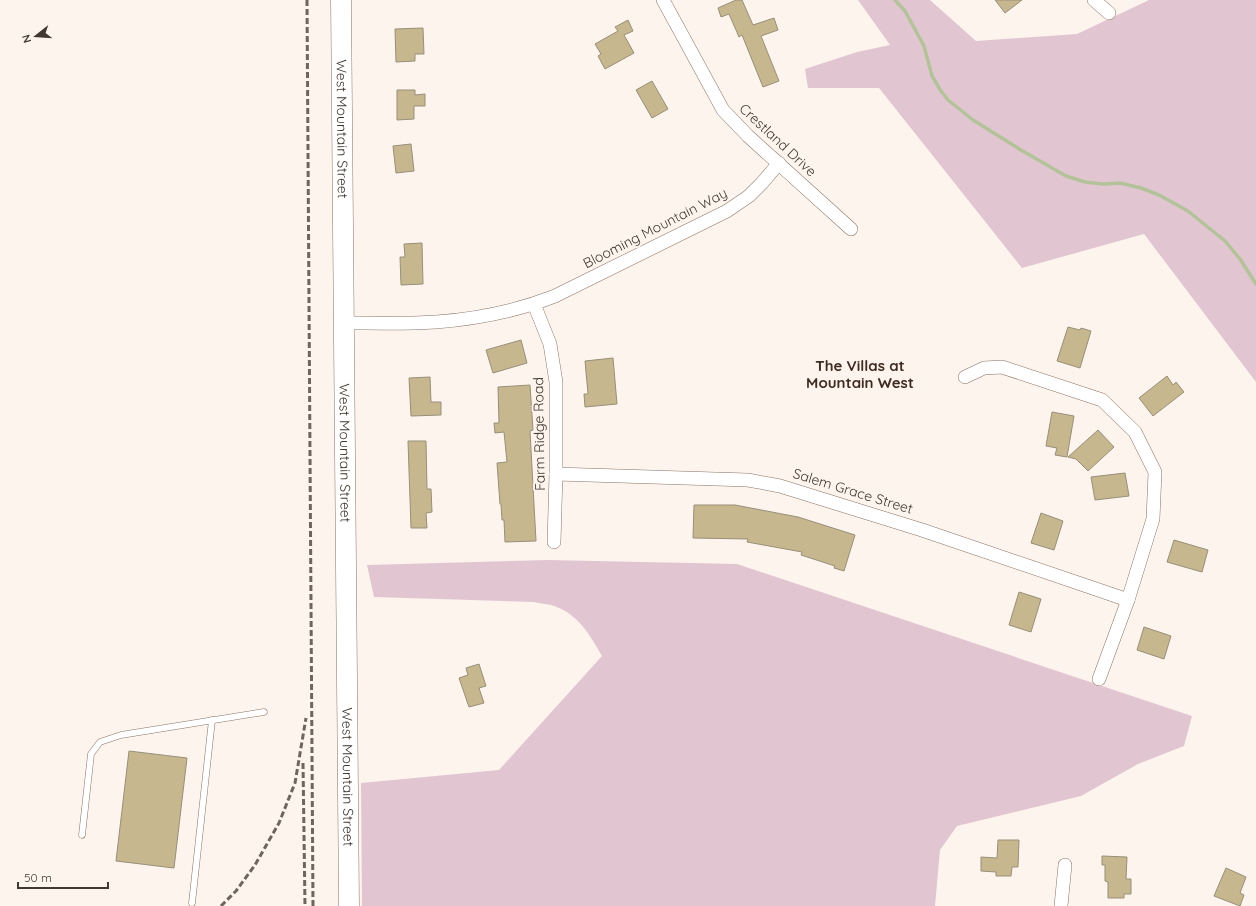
<svg xmlns="http://www.w3.org/2000/svg" width="1256" height="906" viewBox="0 0 1256 906" font-family="Quicksand,sans-serif">
<rect width="100%" height="100%" fill="#fef4ee"/>
<g fill="#e1c6d2">
<polygon points="858,0 930,0 976,41 1077,34 1149,0 1256,0 1256,382 1144,234 1022,268 879,88 808,88 805,69 857,52 890,45"/>
<path d="M548,560L737,564L1192,716L1184,746L1138,764L1081,796L957,826L940,850L935,906H362L361,783L499,770L602,656C591,637 580,617 559,608C552,604 542,604 534,602L374,597L367,565Z"/>
</g>
<g fill="none" stroke-linecap="round" stroke-linejoin="round">
<polyline stroke="#b4c29a" stroke-width="3.5" points="895,0 905,11 924,46 932,76 941,91 948,100 973,120 1021,150 1066,176 1085,182 1103,184 1120,183 1141,188 1159,195 1188,211 1225,241 1240,259 1256,284"/>
</g>
<g fill="#c6b78f" stroke="#978f78">
<polygon points="736,0 742,0 753,25 774,18 778,30 761,36 779,81 763,87 742,35 739,37 729,14 721,17 718,8"/>
<polygon points="995,0 1022,0 1005,13"/>
<polygon points="628,20 633,31 624,35 634,53 605,69 598,56 601,54 595,44 618,31 615,27"/>
<polygon points="423,28 424,54 415,54 415,61 396,62 395,29"/>
<polygon points="652,81 668,109 652,118 636,90"/>
<polygon points="397,90 415,90 415,95 425,94 425,106 414,106 414,119 397,120"/>
<polygon points="411,144 414,171 396,173 393,146"/>
<polygon points="422,243 423,284 401,285 400,257 405,257 404,244"/>
<polygon points="1068,327 1080,330 1081,328 1091,331 1080,368 1057,361"/>
<polygon points="521,340 527,363 493,373 486,350"/>
<polygon points="613,358 617,404 585,407 584,394 588,394 585,361"/>
<polygon points="1167,376 1173,385 1176,382 1184,392 1153,416 1139,398"/>
<polygon points="430,377 431,402 441,402 441,415 411,416 409,378"/>
<polygon points="530,385 533,430 530,431 536,541 505,542 504,520 502,520 501,504 500,504 497,463 507,462 504,432 495,433 494,423 499,423 498,387"/>
<polygon points="1052,412 1074,416 1067,457 1055,455 1057,448 1046,446"/>
<polygon points="1098,430 1114,447 1088,471 1076,459 1068,457"/>
<polygon points="408,441 426,441 427,489 431,489 432,512 426,513 427,528 411,528"/>
<polygon points="1125,473 1129,496 1095,500 1091,477"/>
<polygon points="694,505 735,505 798,517 855,535 844,571 834,568 835,566 801,555 802,552 747,542 748,539 693,538"/>
<polygon points="1041,513 1063,521 1054,550 1031,543"/>
<polygon points="1174,540 1208,550 1202,572 1167,562"/>
<polygon points="1019,592 1041,599 1031,632 1009,625"/>
<polygon points="1144,627 1171,636 1164,659 1137,650"/>
<polygon points="479,664 486,686 479,688 484,703 469,707 459,678 468,675 466,668"/>
<polygon points="129,751 187,758 174,868 116,861"/>
<polygon points="998,840 1019,840 1018,867 1012,867 1011,876 996,876 996,872 981,871 981,857 997,858"/>
<polygon points="1102,856 1127,857 1126,879 1131,879 1131,894 1124,894 1124,898 1108,898 1108,882 1105,881 1105,865 1102,865"/>
<polygon points="1226,868 1246,877 1240,893 1244,895 1240,906 1214,896"/>
</g>
<g fill="none" stroke-linecap="round" stroke-linejoin="round">
<defs>
<g id="service">
<polyline points="82,835 91,754 100,742 121,735 264,712"/>
<polyline points="192,903 212,720"/>
</g>
<g id="minor">
<polyline points="663,0 723,110 748,136 851,229"/>
<polyline points="1094,0 1109,13"/>
<polyline points="534,304 550,344 556,382 556,474 554,542"/>
<path d="M344,323C374,323 405,324 436,322C476,319 517,311 555,296L727,211L749,196L762,183L779,163"/>
<polyline points="965,377 984,368 1002,367 1102,400 1135,432 1155,472 1153,519 1128,600 1099,679"/>
<polyline points="556,474 748,480 780,486 922,530 1128,600"/>
<polyline points="1061,906 1065,865"/>
</g>
<g id="primary">
<path id="s1" d="M341,0L349,906"/>
</g>
</defs>
<use href="#service" stroke="#897365" stroke-width="7"/>
<use href="#minor" stroke="#897365" stroke-width="14"/>
<use href="#primary" stroke="#897365" stroke-width="21"/>
<use href="#service" stroke="#fff" stroke-width="6"/>
<use href="#minor" stroke="#fff" stroke-width="13"/>
<use href="#primary" stroke="#fff" stroke-width="20"/>
<g stroke="#6e655e" stroke-width="3" stroke-dasharray="6 3" stroke-linecap="butt">
<polyline points="307,0 313,906"/>
<polyline points="303,763 305,906"/>
<polyline points="221,906 236,891 255,865 279,823 295,783 306,718"/>
</g>
</g>
<g text-anchor="middle" dominant-baseline="central" stroke-width="4" stroke-linejoin="round" paint-order="stroke">
<g font-size="14" fill="#413831" stroke="#fef4ee">
<text stroke="none"><textPath href="#s1" startOffset="129">West Mountain Street</textPath></text>
<text transform="translate(778 140) rotate(43)">Crestland Drive</text>
<text transform="translate(655 228) rotate(-27)">Blooming Mountain Way</text>
<text transform="translate(539 434) rotate(-91)">Farm Ridge Road</text>
<text stroke="none"><textPath href="#s1" startOffset="453">West Mountain Street</textPath></text>
<text transform="translate(853 491) rotate(17)">Salem Grace Street</text>
<text stroke="none"><textPath href="#s1" startOffset="777">West Mountain Street</textPath></text>
</g>
<g font-size="15" font-weight="bold" fill="#3e2c20" stroke="#fef4ee">
<text x="860" y="365">The Villas at<tspan x="860" dy="17">Mountain West</tspan></text>
</g>
</g>
<g transform="translate(36 36) rotate(253)" stroke="#fef4ee" stroke-width="3" paint-order="stroke">
<path d="M0-3L7 15L0 10L-7 15Z" fill="#413831"/>
<text y="-6" font-size="11" font-weight="bold" text-anchor="middle" fill="#413831">N</text>
</g>
<path d="M18 882v6h90v-6" fill="none" stroke="#413831" stroke-width="2"/>
<text x="24" y="882" font-size="12" fill="#413831" stroke="#fef4ee" stroke-width="3" paint-order="stroke">50 m</text>
</svg>
